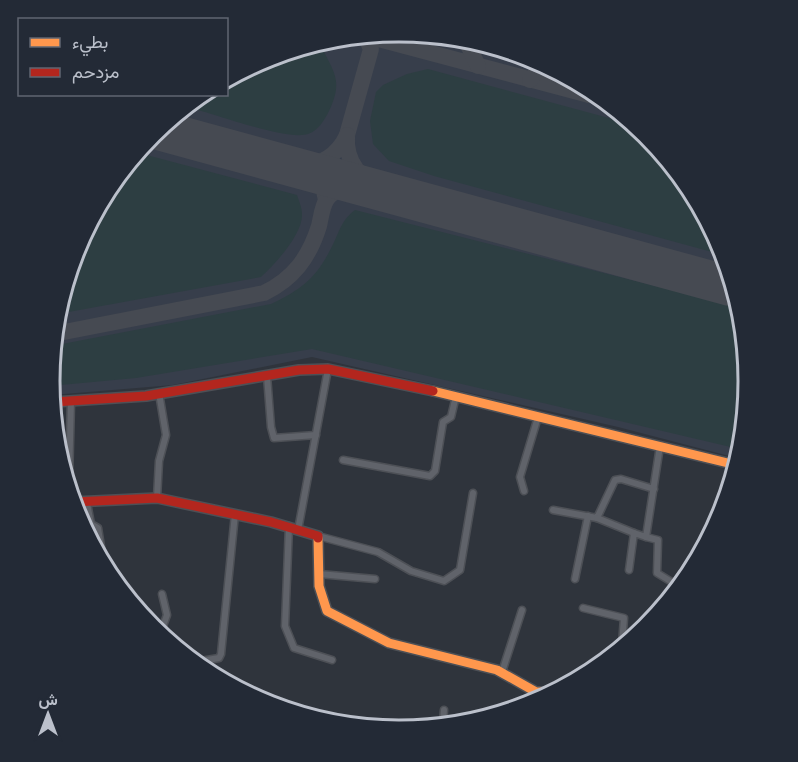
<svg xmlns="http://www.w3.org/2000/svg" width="798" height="762" viewBox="0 0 798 762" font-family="'Archivo Narrow',Vazirmatn,sans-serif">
<rect width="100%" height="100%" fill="#2f343c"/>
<polygon fill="#373e4b" points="399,32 533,58 646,134 722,248 748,381 733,457 618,427 312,357 173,385 52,395 50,381 76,247 152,134 211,95 226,94 227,84 266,58"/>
<g fill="#2d3e42">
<path d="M316,48L323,50C336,75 342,83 329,111C325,119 318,131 308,134C287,141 215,114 191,108L211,95L226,94L227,84L266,58Z"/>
<polygon points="428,69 631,124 646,134 722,248 723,255 434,176 389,161 373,144 370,121 376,92 383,85 407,74"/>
<path d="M139,153L297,195C299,201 302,208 302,214C303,234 275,264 261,277L63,313L76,247Z"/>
<path d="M355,210L734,306L748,381L735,448L312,349L136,378L50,386L57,345L271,304C305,288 319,275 335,240C341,227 343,219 355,210Z"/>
</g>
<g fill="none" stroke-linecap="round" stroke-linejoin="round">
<g stroke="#464a52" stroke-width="16">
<polyline points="371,37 589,95"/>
<polyline points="468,45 478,66"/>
<polyline points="530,80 543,65"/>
<polyline points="347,135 371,49 366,38"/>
<path d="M300,169C321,163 337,157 347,135C345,164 361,178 385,192"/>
<polyline points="309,171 323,186 326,200"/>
<path d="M59,333L264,293C293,279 309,258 319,226C321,218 322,206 327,199C333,190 346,186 356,183"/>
</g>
<polyline stroke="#464a52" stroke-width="40" points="158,130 730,286"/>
<defs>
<g id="street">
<polyline points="267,376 271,427 274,438 316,435"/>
<polyline points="343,460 430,476 435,471 443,422 451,417 456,396"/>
<polyline points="69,480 71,401"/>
<polyline points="524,491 520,477 538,417"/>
<polyline points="157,498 159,461 166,435 159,393"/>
<polyline points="87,503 91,524 98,528 102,553"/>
<polyline points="553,510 597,518 615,480 621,479 654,489"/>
<polyline points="597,518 634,533"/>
<polyline points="289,526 285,626 294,648 332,660"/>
<polyline points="298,530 328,369"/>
<polyline points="318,536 378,552 411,571 444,581 460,570 473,493"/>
<polyline points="646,537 658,540 657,573 675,584"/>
<polyline points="629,570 634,533 646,537 660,446"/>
<polyline points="319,574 375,579"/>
<polyline points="575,579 588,516"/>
<polyline points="583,608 624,618 622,644"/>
<polyline points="160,634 167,615 162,594"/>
<polyline points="201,661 219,658 221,654 235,514"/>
<polyline points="502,672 522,610"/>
<polyline points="268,699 268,704"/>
<polyline points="443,722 444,710"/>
</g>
<g id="slow">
<polyline points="433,391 732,464"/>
<polyline points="318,538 319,586 327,611 389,643 497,670 536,692 547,692 546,695"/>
</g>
<g id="jam">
<polyline points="54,402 146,396 299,370 328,369 433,391"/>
<polyline points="74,502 157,498 271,522 318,536 318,538"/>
</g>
</defs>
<use href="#street" stroke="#4d5056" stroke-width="9"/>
<use href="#slow" stroke="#4d5056" stroke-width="12"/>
<use href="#jam" stroke="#4d5056" stroke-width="12"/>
<use href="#street" stroke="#60636a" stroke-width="6"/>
<use href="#slow" stroke="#ff974d" stroke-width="9"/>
<use href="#jam" stroke="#b3261e" stroke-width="9"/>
</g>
<path d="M0 0H798V762H0ZM60 381a339 339 0 1 1 678 0a339 339 0 1 1-678 0Z" fill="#232a36" fill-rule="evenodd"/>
<path fill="none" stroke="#bbc0cb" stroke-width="3" d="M60 381a339 339 0 1 1 678 0a339 339 0 1 1-678 0Z"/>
<rect x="18" y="18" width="210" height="78" fill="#232a36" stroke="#606672" stroke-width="1.5"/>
<rect x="30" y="38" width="30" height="9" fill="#ff974d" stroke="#606672" stroke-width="1.5"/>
<text x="72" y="48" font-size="18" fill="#bbc0cb">بطيء</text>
<rect x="30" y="68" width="30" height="9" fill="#b3261e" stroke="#606672" stroke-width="1.5"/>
<text x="72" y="78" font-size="18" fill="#bbc0cb">مزدحم</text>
<g transform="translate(48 714)" stroke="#232a36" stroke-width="4.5" paint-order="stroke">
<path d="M0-4.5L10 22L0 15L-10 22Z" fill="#bbc0cb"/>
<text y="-9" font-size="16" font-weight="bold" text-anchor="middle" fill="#bbc0cb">ش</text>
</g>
</svg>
